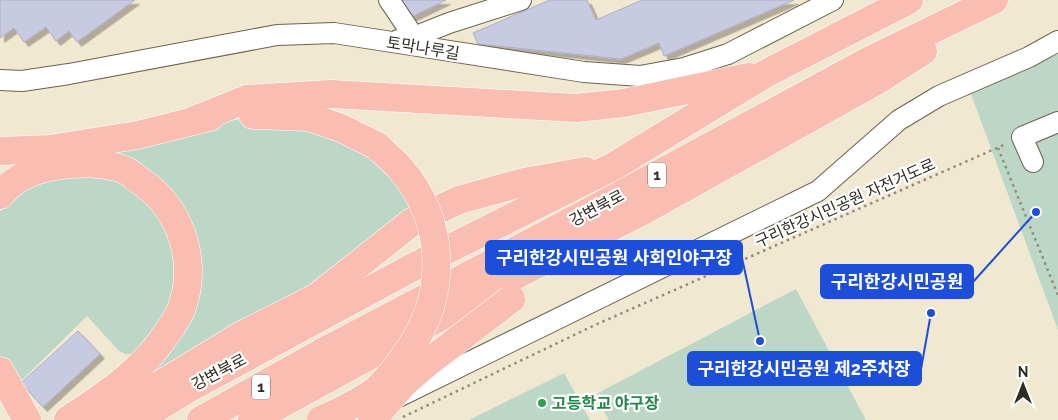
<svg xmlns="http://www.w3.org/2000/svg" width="1058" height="420" viewBox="0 0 1058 420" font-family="Raleway,'Noto Sans KR',sans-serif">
<defs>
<filter id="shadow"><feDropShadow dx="4.5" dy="4.5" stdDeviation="0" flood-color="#0004"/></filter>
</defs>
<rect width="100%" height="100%" fill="#f1e8d2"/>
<g fill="#bcd7c6">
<polygon points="1058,54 1058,330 971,94"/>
<polygon points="253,117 332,128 394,176 412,211 348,264 156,378 149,370 190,232 84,150 216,123"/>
<polygon points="83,170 144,189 178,246 171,303 143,348 131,354 125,354 119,351 87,316 17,385 0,357 0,211 20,190"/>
<polygon points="796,289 866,420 609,420 597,400 598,393"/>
<polygon points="564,373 590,420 469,420"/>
</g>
<g fill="#c8cae1" stroke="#acaec4" filter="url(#shadow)">
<polygon points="0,0 135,0 77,42 69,31 56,41 46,27 24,42 14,28 0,38"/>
<polygon points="399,0 446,0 409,18"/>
<polygon points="550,0 587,0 596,20 642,0 794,0 664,56 659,43 621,59 478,44 473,33"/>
<polygon points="78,331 100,354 43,407 21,383"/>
</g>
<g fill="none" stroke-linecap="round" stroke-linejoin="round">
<defs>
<g id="minor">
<polyline points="389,0 414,37"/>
<polyline points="398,40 414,37 449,23 521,0"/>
<polyline points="0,80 22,81 69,74 277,35 334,33 584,72 640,76 684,68 728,54 833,0"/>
<polyline points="1033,162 1022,137 1058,122"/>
<polyline points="398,397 818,191 899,120 939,96 1029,57 1058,41"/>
</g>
<g id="highway">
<polyline points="253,115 309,117 341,128 377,146"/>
<polyline points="192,121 247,99 331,94 576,108 624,103 749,77"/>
<polyline points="0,151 50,149 138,135 210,117"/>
<path d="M0,195C14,178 35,169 56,166C78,162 106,162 127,171C132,174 137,179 142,182C183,211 198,264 181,310C178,317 173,324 169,330C143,371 107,394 68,420"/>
<polyline points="0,371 27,420"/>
<polyline points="102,420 242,335 317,297 412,222 459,200 524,182 586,171"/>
<polyline points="137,420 186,390 415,266 614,166 765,74 909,0"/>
<polyline points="201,420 321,353 587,213 868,61 994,0"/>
<polyline points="252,420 522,272 641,212 878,80 923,51"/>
</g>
</defs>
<use href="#minor" stroke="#6a634f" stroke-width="22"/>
<use href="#highway" stroke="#fff" stroke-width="29"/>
<g stroke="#938c7d" stroke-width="2.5" stroke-dasharray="2.5 4" stroke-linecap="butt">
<polyline points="998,148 1058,295"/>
<polyline points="403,417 595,325 1006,144"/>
</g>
<use href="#minor" stroke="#fff" stroke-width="20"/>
<use href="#highway" stroke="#f9bdb1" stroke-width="28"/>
<defs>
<g id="highway-bridge">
<path d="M321,420C340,411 361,402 377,389C390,378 399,364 409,350C448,293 446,220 399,167C393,160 384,153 377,146"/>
<polyline points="372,420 403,384 426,364 511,299"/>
</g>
</defs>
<use href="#highway-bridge" stroke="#fff" stroke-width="29" stroke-linecap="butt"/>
<use href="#highway-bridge" stroke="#f9bdb1" stroke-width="28"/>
</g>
<circle fill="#2e9e5b" stroke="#fff" stroke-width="2" cx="542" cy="403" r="5"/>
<g text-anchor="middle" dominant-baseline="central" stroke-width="4.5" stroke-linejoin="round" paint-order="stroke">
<g fill="#fff" stroke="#6d6b65" stroke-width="1">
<rect x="648" y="162.5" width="18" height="25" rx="4"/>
<rect x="252" y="374.5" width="18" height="25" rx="4"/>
</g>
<g font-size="15" font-weight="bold" fill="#2f2c23">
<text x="657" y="175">1</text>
<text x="261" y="387">1</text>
</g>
<g font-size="16" fill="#2f2c23" stroke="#fff">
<text transform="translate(423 48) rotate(9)">토막나루길</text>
<text transform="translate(845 203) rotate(-24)">구리한강시민공원 자전거도로</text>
<text transform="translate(597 208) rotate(-28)">강변북로</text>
<text transform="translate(219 372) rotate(-28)">강변북로</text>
</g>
<g font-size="16" font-weight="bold" fill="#27864d" stroke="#fff" text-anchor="start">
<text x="552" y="403">고등학교 야구장</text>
</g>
</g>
<path fill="none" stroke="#1d4ed8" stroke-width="2" d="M760 341L742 258M1036 212L973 282M931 313L921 369"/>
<g fill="#1d4ed8" stroke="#fff" stroke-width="2">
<circle cx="760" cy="341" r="5"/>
<circle cx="1036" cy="212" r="5"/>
<circle cx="931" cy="313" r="5"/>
</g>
<g fill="#1d4ed8" stroke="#1d4ed8" stroke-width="2">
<rect x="486" y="241" width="256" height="33" rx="5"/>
<rect x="821" y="265" width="152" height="33" rx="5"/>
<rect x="688" y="352" width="233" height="33" rx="5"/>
</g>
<g font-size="18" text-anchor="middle" font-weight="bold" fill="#fff">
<text x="614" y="264">구리한강시민공원 사회인야구장</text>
<text x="897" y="288">구리한강시민공원</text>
<text x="804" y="375">구리한강시민공원 제2주차장</text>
</g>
<g transform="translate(1023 385)" stroke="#ffffff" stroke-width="4" paint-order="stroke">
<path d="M0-4L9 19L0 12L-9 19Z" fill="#2f2c23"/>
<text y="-8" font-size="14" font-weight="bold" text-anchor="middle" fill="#2f2c23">N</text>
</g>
</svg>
